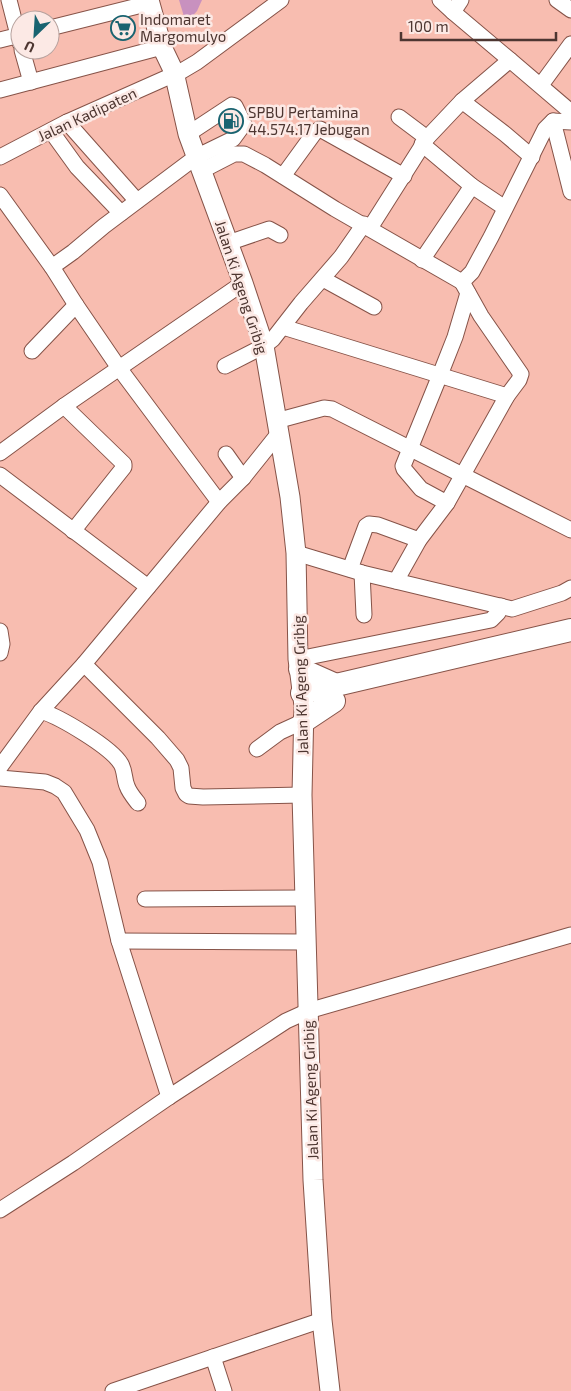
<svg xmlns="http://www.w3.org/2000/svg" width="571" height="1391" viewBox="0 0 571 1391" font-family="'Exo 2',sans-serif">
<rect width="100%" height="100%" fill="#f8bdb0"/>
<polygon fill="#c891bf" points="179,0 202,0 197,11 186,23"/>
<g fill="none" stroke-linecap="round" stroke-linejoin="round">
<defs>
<g id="minor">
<polyline points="9,0 20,43"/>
<polyline points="440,0 453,12"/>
<polyline points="461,0 453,12 510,60"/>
<polyline points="557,0 571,10"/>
<polyline points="50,28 150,3"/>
<polyline points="0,40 20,35"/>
<polyline points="22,50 31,82"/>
<polyline points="175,75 197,62 281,0"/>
<polyline points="541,85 571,44"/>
<polyline points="0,90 162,47"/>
<polyline points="462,101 510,60 571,112"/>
<polyline points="399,117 427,138"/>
<polyline points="553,121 571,192"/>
<polyline points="67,122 137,201"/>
<polyline points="51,131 77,167 121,213"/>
<polyline points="422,144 472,186 505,208"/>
<polyline points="0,157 67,122 175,74"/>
<polyline points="201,171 234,154 244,154 265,165 335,209 462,282"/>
<polyline points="283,176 315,132 320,129 404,176"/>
<polyline points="0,195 52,267 76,305 119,368 219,502"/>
<polyline points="370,228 427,138 462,101 505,134 532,157"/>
<polyline points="228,243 269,229 280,235"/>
<polyline points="422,260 472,186"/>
<polyline points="52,267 73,252 104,226 196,157 233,139 244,124 235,106 232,105 188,134"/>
<polyline points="323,279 374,307"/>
<polyline points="283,327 507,396"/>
<polyline points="32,351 76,305"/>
<polyline points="225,366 264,346 273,339 301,303 341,257 364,224"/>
<polyline points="64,406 124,464 124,467 73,531"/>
<polyline points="276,421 324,408 332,409 571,530"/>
<polyline points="0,453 64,406 243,283"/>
<polyline points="226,454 243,478"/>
<polyline points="0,475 148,587"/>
<polyline points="447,503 421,489 404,469 403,466 440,375 455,337 468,293"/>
<polyline points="296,553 362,573 512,609 562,593 571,588"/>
<polyline points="350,569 366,526 369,524 378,525 419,540"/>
<polyline points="362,573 364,615"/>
<polyline points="396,581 419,540 447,503 507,396 519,380 521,374 481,316 462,282 472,272 491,237 545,129 553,121 571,122"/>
<polyline points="0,631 2,644 0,653"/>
<polyline points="298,659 491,620 498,613 501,606"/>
<polyline points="84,664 158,738 177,760 181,768 183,788 186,794 189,796 203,797 302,795"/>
<path d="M41,711C60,717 111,747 121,764C125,771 124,779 127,786C129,792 134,798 138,803"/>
<polyline points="257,749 280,732 304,721"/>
<polyline points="0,767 41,711 84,664 219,502 243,478 279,433"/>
<polyline points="0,778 45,782 55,786 64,792 87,830 100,862 119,941 169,1097"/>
<polyline points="145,899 305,898"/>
<polyline points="119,941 307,942"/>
<polyline points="0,1210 73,1163 169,1097 286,1021 308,1011 571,935"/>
<polyline points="213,1357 224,1391"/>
<polyline points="113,1391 322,1320"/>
</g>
<polyline id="major" points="149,0 162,47 174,72 188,134 243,283 264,346 290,497 296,553 298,659 304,706 302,795 313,1180 322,1320 330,1391"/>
<g id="highway">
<polyline points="300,669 336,685"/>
<polyline points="302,693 571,630"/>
<polyline points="304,721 334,701"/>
</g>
</defs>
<use href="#minor" stroke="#865348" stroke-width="17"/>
<use href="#major" stroke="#865348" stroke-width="21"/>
<use href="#highway" stroke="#865348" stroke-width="24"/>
<use href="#minor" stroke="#fff" stroke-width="15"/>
<use href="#major" stroke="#fff" stroke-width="19"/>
<use href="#highway" stroke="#fff" stroke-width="22"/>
</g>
<defs>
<symbol id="supermarket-ring" viewBox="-11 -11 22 22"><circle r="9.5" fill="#fce9e5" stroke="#196370" stroke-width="1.5"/><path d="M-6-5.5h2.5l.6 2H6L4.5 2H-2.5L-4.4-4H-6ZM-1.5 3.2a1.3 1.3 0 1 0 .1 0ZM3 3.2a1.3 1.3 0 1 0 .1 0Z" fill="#196370"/></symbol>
<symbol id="fuel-ring" viewBox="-11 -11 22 22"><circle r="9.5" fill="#fce9e5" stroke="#196370" stroke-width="1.5"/><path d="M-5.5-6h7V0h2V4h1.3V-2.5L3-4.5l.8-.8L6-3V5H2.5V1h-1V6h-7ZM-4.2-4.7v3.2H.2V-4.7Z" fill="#196370"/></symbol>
</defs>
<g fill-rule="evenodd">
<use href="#supermarket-ring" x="109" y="14" width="28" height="28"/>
<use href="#fuel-ring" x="217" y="107" width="28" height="28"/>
</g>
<g text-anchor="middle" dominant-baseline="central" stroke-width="5" stroke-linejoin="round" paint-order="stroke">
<g font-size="15" fill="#4d3631" stroke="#fce9e5" text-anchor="start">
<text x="140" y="19">Indomaret<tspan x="140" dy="17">Margomulyo</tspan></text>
<text x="248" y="112">SPBU Pertamina<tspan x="248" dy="17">44.574.17 Jebugan</tspan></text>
</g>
<g font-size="15" fill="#4d3631" stroke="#fce9e5">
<text transform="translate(87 114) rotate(-25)">Jalan Kadipaten</text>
<text transform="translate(242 287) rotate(72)">Jalan Ki Ageng Gribig</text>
<text transform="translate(300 685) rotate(-92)">Jalan Ki Ageng Gribig</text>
<text transform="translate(310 1090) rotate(-92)">Jalan Ki Ageng Gribig</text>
</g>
</g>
<g transform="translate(35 35) rotate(205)"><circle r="24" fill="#fce9e5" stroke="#b6a19d"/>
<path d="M0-4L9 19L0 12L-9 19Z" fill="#196370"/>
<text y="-8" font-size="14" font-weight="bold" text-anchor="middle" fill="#4d3631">U</text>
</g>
<path d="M401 32v8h155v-8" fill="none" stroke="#4d3631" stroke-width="2.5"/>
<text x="408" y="32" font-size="15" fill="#4d3631" stroke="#fce9e5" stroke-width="4" paint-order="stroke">100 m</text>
</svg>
